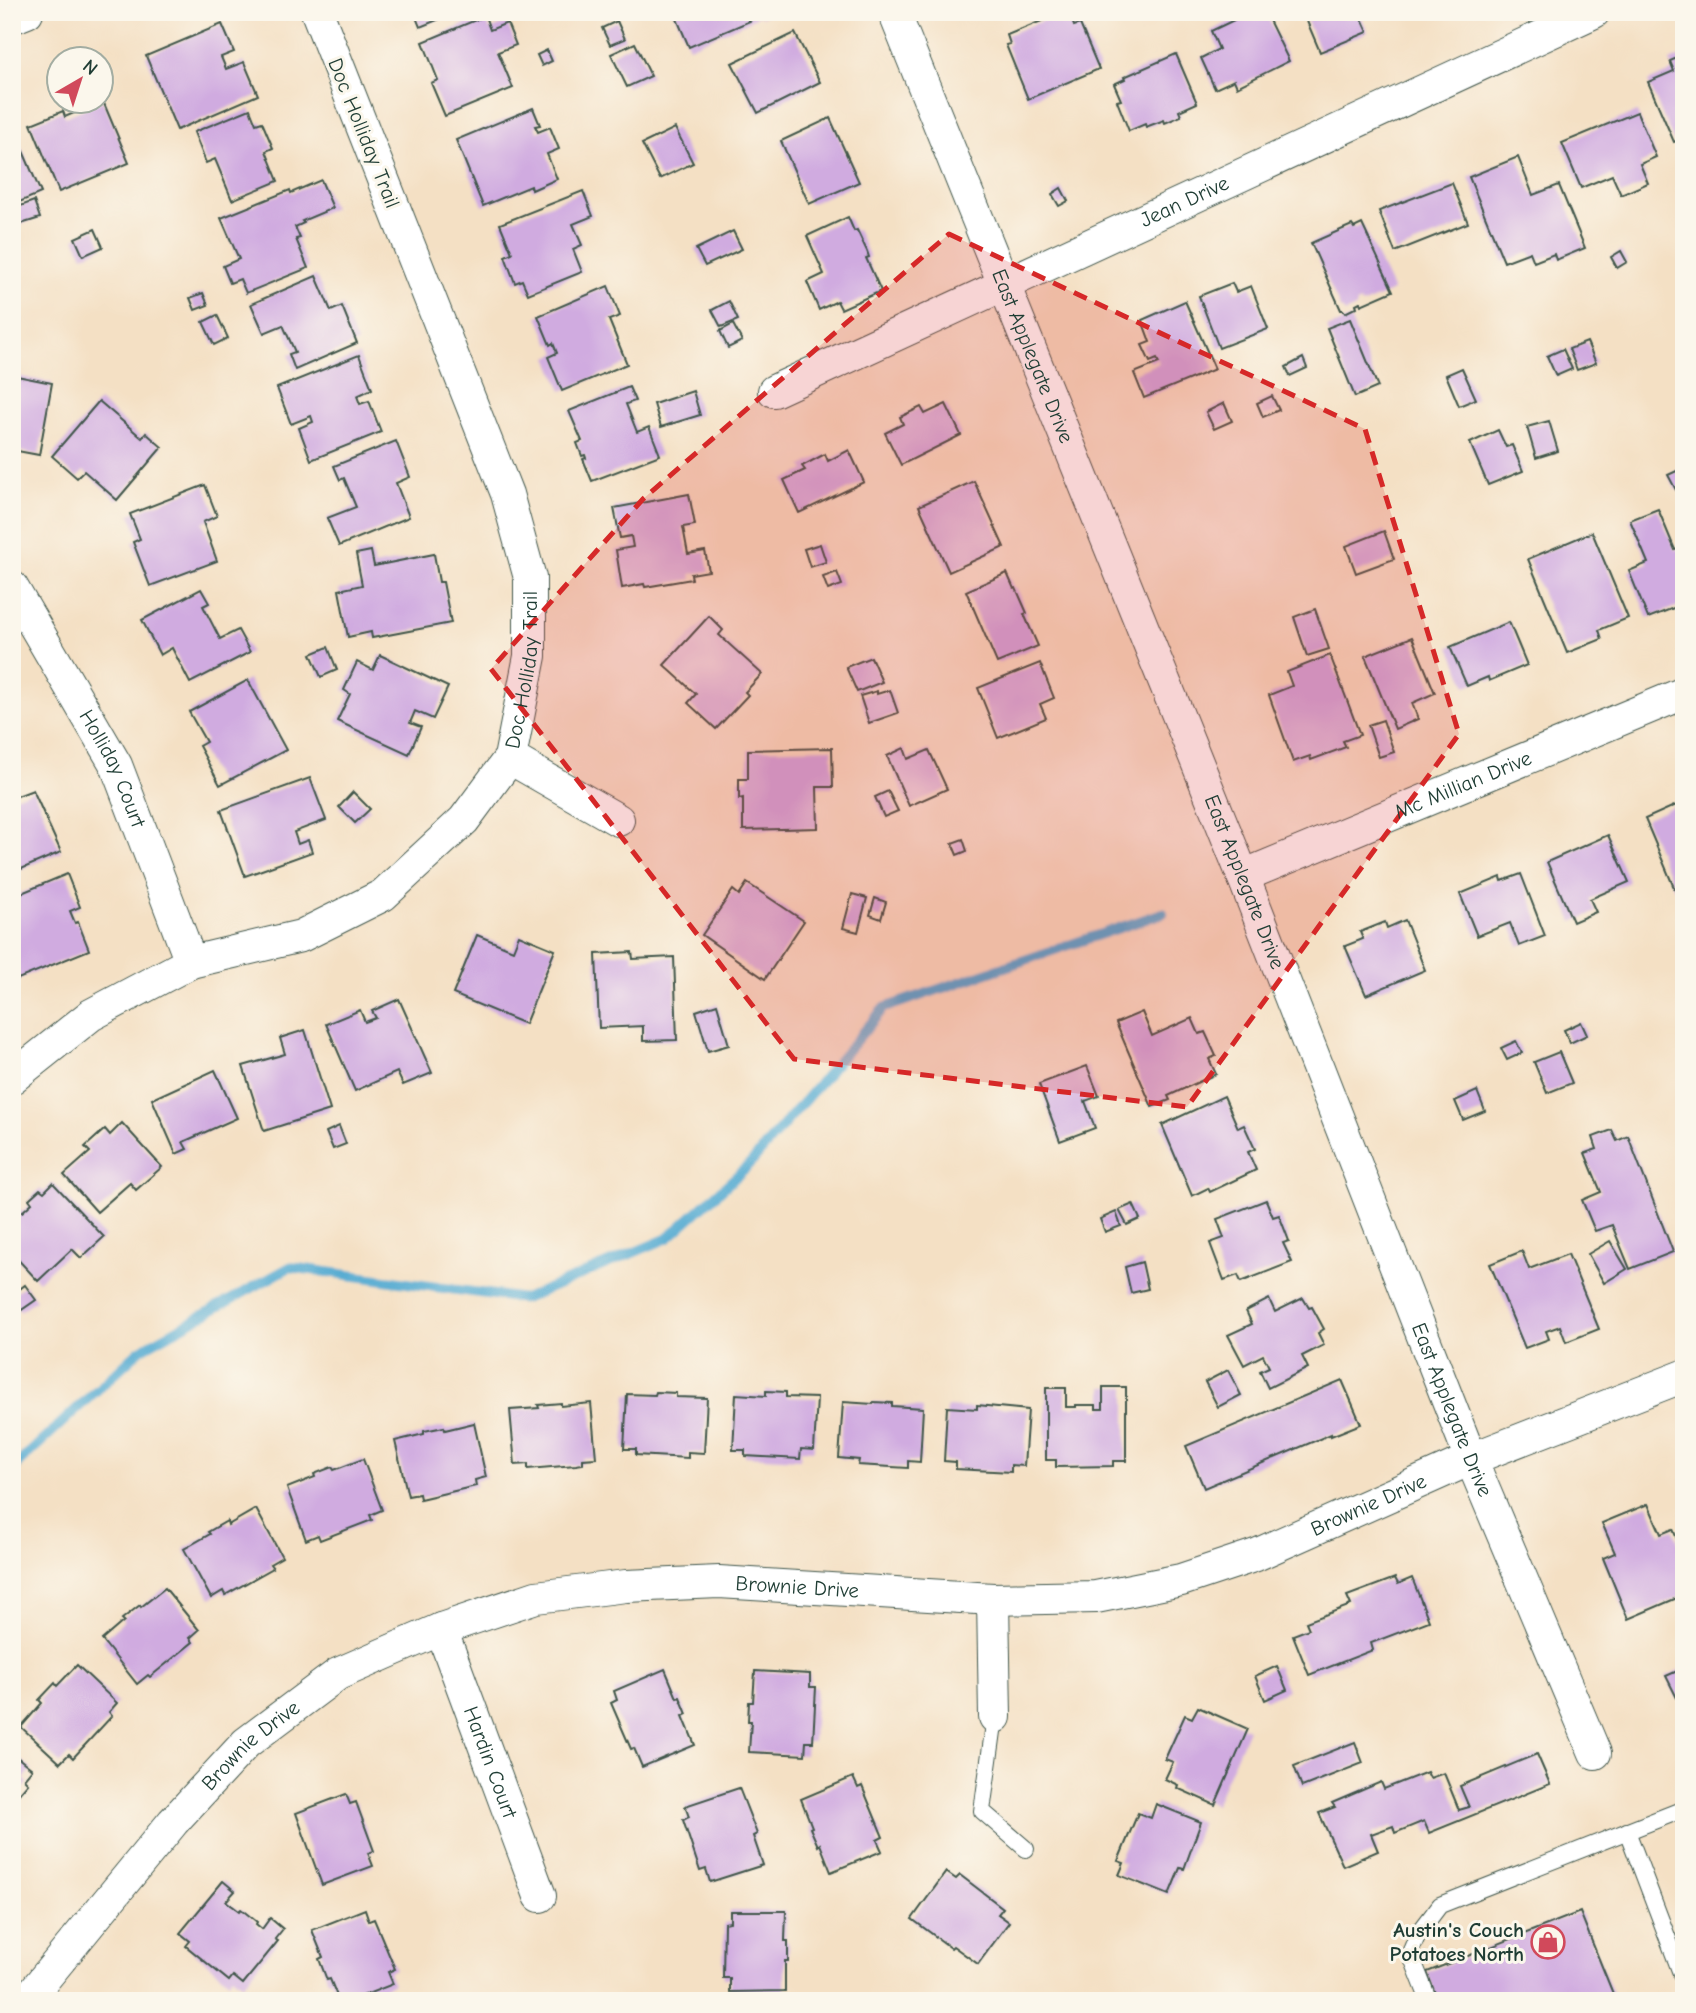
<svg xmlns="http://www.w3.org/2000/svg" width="1696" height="2013" viewBox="0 0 1696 2013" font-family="'Comic Neue',sans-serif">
<rect width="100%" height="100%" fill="#fbf7ec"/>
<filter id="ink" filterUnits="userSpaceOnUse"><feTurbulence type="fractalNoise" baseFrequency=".0143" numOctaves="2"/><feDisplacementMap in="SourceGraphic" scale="14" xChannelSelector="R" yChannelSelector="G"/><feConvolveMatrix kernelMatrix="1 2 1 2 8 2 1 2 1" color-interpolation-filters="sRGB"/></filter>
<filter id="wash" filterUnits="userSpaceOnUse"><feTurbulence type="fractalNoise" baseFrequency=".00686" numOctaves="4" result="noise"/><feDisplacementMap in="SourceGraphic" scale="28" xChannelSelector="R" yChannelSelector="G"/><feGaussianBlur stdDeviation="1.57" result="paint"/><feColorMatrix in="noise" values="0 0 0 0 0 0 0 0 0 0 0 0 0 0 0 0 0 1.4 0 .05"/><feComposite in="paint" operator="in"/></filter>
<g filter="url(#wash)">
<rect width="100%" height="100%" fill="#f4e0c4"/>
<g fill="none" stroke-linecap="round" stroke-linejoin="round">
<polyline stroke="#56acd2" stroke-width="10" points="12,1469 140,1350 290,1267 524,1299 668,1238 751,1163 884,1008 1163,913"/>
</g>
<g id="blocks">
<g fill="#d0abe0">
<polygon points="414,12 457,12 420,27"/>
<polygon points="674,12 772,12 761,17 760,15 749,20 750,21 689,47"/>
<polygon points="1058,12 1069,12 1074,26 1080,24 1099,69 1028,99 1006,45 1010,44 1007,35 1054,16 1053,14"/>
<polygon points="1230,12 1265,12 1289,61 1237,87 1234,80 1215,89 1201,58 1219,49 1211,31 1234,20"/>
<polygon points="1303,12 1359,12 1368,32 1320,52"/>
<polygon points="485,16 490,30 507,23 516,45 498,52 513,88 445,116 431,83 438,80 423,42"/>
<polygon points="617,21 625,39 610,45 602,28"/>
<polygon points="222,24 234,52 221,57 226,69 244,62 258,95 177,130 146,56"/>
<polygon points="795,33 820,82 758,113 732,63"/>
<polygon points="635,43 651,76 627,87 611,54"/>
<polygon points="547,50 552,61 542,66 537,55"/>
<polygon points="1176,54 1197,103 1179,111 1181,116 1165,123 1164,120 1146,127 1145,124 1129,131 1117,101 1121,100 1114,84 1125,79 1124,77"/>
<polygon points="1684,55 1684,138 1674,142 1648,82 1674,71 1670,61"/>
<polygon points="102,101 103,101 129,163 59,192 31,124 63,111 65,117"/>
<polygon points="533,108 540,125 535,126 538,132 550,127 559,149 547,154 557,179 532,190 531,186 483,206 456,140"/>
<polygon points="250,109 256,124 262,122 273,148 266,151 278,181 232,200 215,159 206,163 194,132"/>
<polygon points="1637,112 1656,157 1640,164 1648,183 1621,195 1612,175 1581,188 1562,143"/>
<polygon points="830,118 859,182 809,204 781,141"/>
<polygon points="675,128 693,163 660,179 642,144"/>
<polygon points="14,130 41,193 17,203 12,193 12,131"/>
<polygon points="1518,157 1533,195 1559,185 1585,248 1556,260 1554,254 1534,262 1530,252 1504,262 1469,177"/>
<polygon points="321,180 333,208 302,221 304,223 295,227 300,238 296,239 308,268 246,293 240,279 230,283 223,266 239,259 221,218 290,190 291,193"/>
<polygon points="1452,183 1468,223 1395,252 1379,211"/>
<polygon points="1061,188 1068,201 1059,206 1052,194"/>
<polygon points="583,191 593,216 573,224 582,245 573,249 582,272 528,294 522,280 515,283 505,256 512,253 500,224"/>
<polygon points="34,201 40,218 21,224 15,208"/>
<polygon points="848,217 854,231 857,230 867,251 869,257 866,258 881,291 841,309 837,301 819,310 807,282 824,274 807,236"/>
<polygon points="1362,224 1393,291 1361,305 1360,302 1356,304 1357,307 1345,313 1343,310 1341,310 1311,243 1352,225 1354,228"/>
<polygon points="95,229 103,247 83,256 75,238"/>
<polygon points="733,231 742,249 705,266 696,249"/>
<polygon points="1621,251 1627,262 1617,268 1611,257"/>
<polygon points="316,276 331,311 342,306 357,343 295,370 289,354 295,352 283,325 264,333 251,304"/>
<polygon points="1232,283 1236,292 1251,286 1268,329 1219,348 1199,296"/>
<polygon points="608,286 620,316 609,320 627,364 562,391 548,357 557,353 553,343 550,345 538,316"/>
<polygon points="203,293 208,305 195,310 190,298"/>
<polygon points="729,301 738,320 721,327 712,310"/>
<polygon points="1185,301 1215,369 1144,398 1134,373 1159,363 1157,359 1150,362 1142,345 1150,342 1142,320"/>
<polygon points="217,315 228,338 214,345 203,322"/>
<polygon points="1350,319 1378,387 1355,397 1327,328"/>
<polygon points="733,324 742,341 728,348 720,331"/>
<polygon points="1587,342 1596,363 1577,370 1569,349"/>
<polygon points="1563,349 1572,369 1556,376 1547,356"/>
<polygon points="359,355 372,389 357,396 360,404 369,401 381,432 311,460 299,428 313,422 311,416 291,424 277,388"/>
<polygon points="1303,358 1307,368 1290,376 1286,367"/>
<polygon points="1462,368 1476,399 1459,406 1446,375"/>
<polygon points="12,375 52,383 39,455 12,450"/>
<polygon points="629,387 635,401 626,404 637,432 649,427 660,455 592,481 583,459 586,458 585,455 582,456 577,443 582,441 569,411"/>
<polygon points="693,391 700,415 661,427 654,404"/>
<polygon points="1272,396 1279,410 1263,417 1257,403"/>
<polygon points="99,401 142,438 146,433 162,447 117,500 84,471 77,478 52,456"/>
<polygon points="1224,403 1232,421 1214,429 1206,412"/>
<polygon points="946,404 961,435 901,465 885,433 903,424 900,417 921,407 925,414"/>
<polygon points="1549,421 1558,451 1536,458 1527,427"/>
<polygon points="1498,430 1506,447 1512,445 1523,471 1488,485 1470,443"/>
<polygon points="396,441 410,477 396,483 409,517 339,546 327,518 356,507 344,478 340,480 334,466"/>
<polygon points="849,450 864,482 799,513 784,480 805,470 802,466 825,454 828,461"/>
<polygon points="1683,468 1684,487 1676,490 1668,475"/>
<polygon points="974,481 1004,547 949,572 919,506"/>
<polygon points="205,485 217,516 203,522 217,561 150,586 133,542 140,539 130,514"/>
<polygon points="689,494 695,525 683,527 688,554 705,551 709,571 691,574 692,579 645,587 644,584 622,588 616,550 633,547 631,536 620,538 614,508"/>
<polygon points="1658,509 1675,550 1684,547 1684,604 1648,618 1629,571 1648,563 1630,520"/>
<polygon points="1384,531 1394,559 1356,573 1346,546"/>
<polygon points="1592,532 1628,618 1599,630 1602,639 1567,653 1528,559"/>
<polygon points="820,544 826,562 810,567 804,549"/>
<polygon points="371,551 374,566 434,554 439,582 443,582 451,623 372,638 371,632 348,637 339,590 362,585 356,554"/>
<polygon points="837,572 842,585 828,590 823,577"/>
<polygon points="1007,573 1014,589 1016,588 1027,613 1024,614 1038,646 997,663 966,591"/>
<polygon points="201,589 209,603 203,606 220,639 238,630 250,652 190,683 172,648 160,655 142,620"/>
<polygon points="1315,609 1329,649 1307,656 1294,617"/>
<polygon points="709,616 723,630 719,635 762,674 745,692 748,695 716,729 688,703 696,694 664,665"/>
<polygon points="1509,622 1527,665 1489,681 1488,677 1467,686 1450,647"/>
<polygon points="1412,637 1435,693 1412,703 1418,719 1395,729 1365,656"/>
<polygon points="328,647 337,670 321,677 311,654"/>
<polygon points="380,655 448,687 433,719 415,711 410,723 421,727 409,754 337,721 350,694 344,690 357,662 373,670"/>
<polygon points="1330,655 1360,735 1343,741 1346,747 1311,760 1310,756 1293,762 1269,695 1292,686 1287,672"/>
<polygon points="871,657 882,682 857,692 846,667"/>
<polygon points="1040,663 1054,698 1040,704 1046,718 998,738 978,688"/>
<polygon points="248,680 286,750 220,785 199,746 206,742 189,712"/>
<polygon points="890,690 898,713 869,723 860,696 877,691 877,694"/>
<polygon points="1383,720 1394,752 1379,757 1368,725"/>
<polygon points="832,748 833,787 817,787 818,828 743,830 743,798 739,799 739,779 748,779 748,750"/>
<polygon points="904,748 908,759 929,750 947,789 909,806 887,756"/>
<polygon points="310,778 326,820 294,832 298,844 308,840 312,852 245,876 221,810"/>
<polygon points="33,790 61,852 12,873 12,798"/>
<polygon points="888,791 898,811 884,817 875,797"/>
<polygon points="353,792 370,809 355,823 339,807"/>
<polygon points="1683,802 1684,887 1675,890 1645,819"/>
<polygon points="1608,835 1629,882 1590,899 1596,912 1573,922 1547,862"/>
<polygon points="963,839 967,851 957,855 952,843"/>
<polygon points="67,874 80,907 70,911 75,923 78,922 89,950 18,979 12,964 12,944 15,943 12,937 12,897"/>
<polygon points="1521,874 1545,936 1519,946 1510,923 1477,936 1460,894 1501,877 1502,881"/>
<polygon points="747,883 804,921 765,979 702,935 733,890 739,895"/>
<polygon points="852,894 867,898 858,932 843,928"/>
<polygon points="875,898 886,902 881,919 870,915"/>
<polygon points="1405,920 1425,970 1366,995 1345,946 1363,939 1360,932 1385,922 1387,928"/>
<polygon points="477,935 513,950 519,935 555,950 525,1024 453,994"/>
<polygon points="632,952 633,959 674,957 677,1040 643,1041 643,1026 599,1028 596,954"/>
<polygon points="399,999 432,1073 403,1085 397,1072 355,1091 326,1024 360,1010 365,1022 376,1018 372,1011"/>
<polygon points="717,1004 729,1045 708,1051 696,1011"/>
<polygon points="1142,1012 1152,1036 1192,1018 1199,1034 1205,1032 1216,1056 1209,1059 1216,1074 1168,1096 1170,1100 1152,1107 1116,1023"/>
<polygon points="1581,1022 1587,1035 1570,1043 1564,1030"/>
<polygon points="305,1030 330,1110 264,1131 243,1066 285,1054 280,1038"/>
<polygon points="1516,1041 1522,1053 1507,1060 1501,1048"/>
<polygon points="1559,1052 1572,1083 1547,1093 1534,1062"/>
<polygon points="1087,1066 1099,1096 1085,1101 1095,1128 1060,1141 1039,1084"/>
<polygon points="215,1070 237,1118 183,1142 187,1149 176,1154 152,1099"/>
<polygon points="1477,1091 1485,1111 1463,1120 1455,1101"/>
<polygon points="1224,1096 1238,1128 1244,1125 1255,1149 1248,1152 1256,1170 1210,1192 1208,1188 1192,1196 1162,1125"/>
<polygon points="122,1123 162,1167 136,1190 130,1183 97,1212 64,1175 90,1152 85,1147 105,1129 110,1135"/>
<polygon points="339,1126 346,1144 333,1149 326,1132"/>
<polygon points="1612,1130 1617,1141 1628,1136 1673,1252 1630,1269 1612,1225 1595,1231 1582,1200 1601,1192 1585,1153 1597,1149 1593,1137"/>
<polygon points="53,1183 104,1237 81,1258 72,1249 38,1281 12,1253 12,1204 14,1202 22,1212 32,1203 29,1199 40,1189 44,1192"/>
<polygon points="1266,1200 1273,1217 1279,1215 1289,1241 1283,1243 1292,1262 1241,1282 1238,1275 1224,1280 1210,1243 1224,1238 1217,1219"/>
<polygon points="1133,1204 1140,1219 1127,1225 1119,1210"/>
<polygon points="1116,1212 1121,1226 1105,1232 1100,1219"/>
<polygon points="1610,1241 1627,1269 1604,1283 1588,1254"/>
<polygon points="1522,1251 1529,1269 1568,1254 1599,1329 1566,1342 1560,1326 1546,1331 1549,1339 1525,1348 1490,1264"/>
<polygon points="1142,1262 1148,1289 1131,1293 1125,1267"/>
<polygon points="25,1285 36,1300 20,1311 12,1300 12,1295"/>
<polygon points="1303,1298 1309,1308 1312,1307 1324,1329 1318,1333 1324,1345 1302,1356 1308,1368 1268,1388 1260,1371 1269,1367 1263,1355 1244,1365 1228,1335 1252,1324 1246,1311 1269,1299 1275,1312"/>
<polygon points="1228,1370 1241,1395 1218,1407 1205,1382"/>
<polygon points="1342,1380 1361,1424 1331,1436 1331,1434 1204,1488 1186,1446"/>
<polygon points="1103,1387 1126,1387 1126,1461 1113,1461 1113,1466 1056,1467 1056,1460 1046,1460 1046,1388 1066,1388 1066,1407 1076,1407 1076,1405 1096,1405 1096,1409 1103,1409"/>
<polygon points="766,1391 786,1392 786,1397 817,1398 814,1450 801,1449 800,1459 745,1456 745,1450 733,1450 736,1394 766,1396"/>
<polygon points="656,1392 676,1393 676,1397 707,1398 704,1453 688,1452 688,1458 636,1455 636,1449 624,1449 627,1394 655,1395"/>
<polygon points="843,1402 873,1404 874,1402 892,1403 892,1406 923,1408 920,1462 908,1461 908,1468 858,1465 859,1460 839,1458"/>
<polygon points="561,1403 561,1406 591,1403 596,1458 583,1459 583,1464 576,1465 528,1469 528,1464 515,1465 510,1410 539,1408 538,1405"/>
<polygon points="977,1405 1028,1410 1024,1466 1011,1465 1011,1472 956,1469 956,1462 944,1461 947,1407 977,1409"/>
<polygon points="474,1423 486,1477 475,1480 476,1486 420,1499 419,1494 408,1496 395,1441 424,1434 424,1431 444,1427 445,1430"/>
<polygon points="363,1459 382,1510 370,1515 372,1520 320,1540 318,1535 306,1540 287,1488 315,1477 314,1474 332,1467 334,1470"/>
<polygon points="1648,1504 1661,1534 1673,1529 1684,1556 1684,1595 1628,1619 1603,1558 1615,1553 1602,1523"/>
<polygon points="256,1509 282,1557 270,1564 273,1568 225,1595 223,1591 211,1598 184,1549 210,1534 208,1532 227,1521 228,1525"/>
<polygon points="1395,1578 1398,1584 1412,1578 1429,1621 1371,1643 1373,1650 1309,1675 1293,1635 1309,1629 1306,1622 1351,1605 1347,1596"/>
<polygon points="165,1588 199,1630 190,1638 193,1642 150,1677 148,1675 137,1684 102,1640 124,1621 122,1619 140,1605 141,1607"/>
<polygon points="77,1665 117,1703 109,1712 112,1716 73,1758 69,1754 60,1763 21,1727 42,1703 39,1700 55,1683 57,1686"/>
<polygon points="1277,1666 1287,1690 1265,1700 1255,1676"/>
<polygon points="1684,1668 1684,1695 1677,1698 1666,1676"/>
<polygon points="665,1669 677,1698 680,1697 687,1714 683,1716 695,1745 642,1767 634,1748 631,1749 611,1703 617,1700 614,1691"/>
<polygon points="755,1671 810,1674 810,1687 816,1687 813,1742 806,1742 805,1755 749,1752 751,1721 748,1721 749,1702 753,1702"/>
<polygon points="1198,1707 1248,1729 1215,1805 1177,1788 1178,1785 1165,1779 1173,1762 1165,1759 1185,1715 1192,1718"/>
<polygon points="1355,1742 1363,1763 1302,1787 1294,1766"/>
<polygon points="12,1753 32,1769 24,1779 28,1783 12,1802"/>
<polygon points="1537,1754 1550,1784 1429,1833 1424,1821 1395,1833 1393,1826 1371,1834 1378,1851 1343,1866 1319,1813 1335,1807 1332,1803 1381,1782 1384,1789 1427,1772 1430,1778 1444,1773 1459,1810 1469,1807 1460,1786"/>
<polygon points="853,1777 858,1788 862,1786 883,1837 877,1840 882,1851 831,1872 820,1844 818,1846 810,1828 812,1827 801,1799"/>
<polygon points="739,1788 757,1834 753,1836 763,1865 710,1882 706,1869 700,1871 683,1820 689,1817 685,1806"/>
<polygon points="346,1794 350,1804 356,1802 360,1813 374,1851 368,1853 373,1866 322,1885 296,1813"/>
<polygon points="1156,1804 1201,1822 1184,1869 1180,1868 1169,1895 1119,1875 1124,1863 1118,1861 1138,1813 1151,1818"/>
<polygon points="946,1872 956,1879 960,1875 1003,1908 998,1914 1009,1922 978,1964 953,1946 951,1948 912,1919"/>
<polygon points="223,1881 235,1891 226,1901 239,1911 241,1909 257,1922 256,1924 262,1929 270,1918 283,1929 275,1939 278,1941 243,1984 233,1976 229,1981 186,1946 190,1941 180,1933"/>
<polygon points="365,1909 369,1921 374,1919 395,1969 388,1972 393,1984 350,2001 339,2001 330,1979 327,1980 319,1959 323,1957 312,1930"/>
<polygon points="730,1911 786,1911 785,1941 788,1941 788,1961 785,1961 785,1991 730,1992 730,1978 723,1978 724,1923 730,1922"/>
<polygon points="1580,1912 1616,2001 1438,2001 1427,1972"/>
</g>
</g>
</g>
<g filter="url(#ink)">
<use href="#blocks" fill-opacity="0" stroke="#3f554a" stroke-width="2"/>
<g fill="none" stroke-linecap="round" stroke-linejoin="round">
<defs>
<g id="lane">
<polyline points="995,1717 982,1811 1026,1849"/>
<polyline points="1627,1831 1684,1981"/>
<polyline points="1429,2001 1410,1953 1418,1934 1440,1905 1684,1809"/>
</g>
<g id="street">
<path id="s1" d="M894,12L1243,876L1471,1459L1595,1753"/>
<polyline points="12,18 27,12"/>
<path id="s2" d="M774,391L1594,12"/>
<path id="s3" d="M12,587L116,765L191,962"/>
<polyline points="510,758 618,820"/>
<path id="s4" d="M1243,876L1684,693"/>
<path id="s5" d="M12,1078L91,1015L191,962L301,936L383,895L464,820L510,758L530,656V578L507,494L317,12"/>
<polyline points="993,1599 995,1717"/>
<path id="s6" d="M441,1629L540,1896"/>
<path id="s7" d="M26,2001L173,1822L246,1743L338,1674L441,1629L536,1597L626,1586L719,1582L993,1599L1096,1597L1181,1580L1256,1555L1471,1459L1684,1376"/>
</g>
</defs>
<use href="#lane" stroke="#3f554a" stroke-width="18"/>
<use href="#street" stroke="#3f554a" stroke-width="34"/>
<use href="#lane" stroke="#fff" stroke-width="16"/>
<use href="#street" stroke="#fff" stroke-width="32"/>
</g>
</g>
<path fill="#d62828" fill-opacity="0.2" stroke="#d62828" stroke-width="5" stroke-dasharray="14 9" stroke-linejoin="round" d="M949,234L1365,429L1459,734L1187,1107L794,1059L491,669L643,499Z"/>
<defs>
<symbol id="shop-ring" viewBox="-11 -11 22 22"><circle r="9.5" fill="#fbf7ec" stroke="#d1495b" stroke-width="1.5"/><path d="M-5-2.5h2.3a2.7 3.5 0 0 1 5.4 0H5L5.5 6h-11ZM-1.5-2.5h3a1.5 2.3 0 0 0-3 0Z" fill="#d1495b"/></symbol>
</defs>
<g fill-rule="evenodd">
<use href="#shop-ring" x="1529" y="1923" width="38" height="38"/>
</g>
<g text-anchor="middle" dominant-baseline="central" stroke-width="6" stroke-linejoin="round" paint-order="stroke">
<g font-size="21" fill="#1f3d34" stroke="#fbf7ec">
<text transform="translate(364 133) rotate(68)">Doc Holliday Trail</text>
<text stroke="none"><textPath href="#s2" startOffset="452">Jean Drive</textPath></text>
<text stroke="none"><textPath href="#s1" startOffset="371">East Applegate Drive</textPath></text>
<text stroke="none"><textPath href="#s5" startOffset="696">Doc Holliday Trail</textPath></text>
<text stroke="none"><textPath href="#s3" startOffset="208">Holliday Court</textPath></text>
<text stroke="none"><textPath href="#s4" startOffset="238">Mc Millian Drive</textPath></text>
<text stroke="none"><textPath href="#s1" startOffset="938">East Applegate Drive</textPath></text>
<text stroke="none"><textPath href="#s1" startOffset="1505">East Applegate Drive</textPath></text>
<text stroke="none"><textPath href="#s7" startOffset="1517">Brownie Drive</textPath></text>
<text stroke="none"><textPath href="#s7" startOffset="929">Brownie Drive</textPath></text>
<text stroke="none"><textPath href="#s7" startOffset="341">Brownie Drive</textPath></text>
<text stroke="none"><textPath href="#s6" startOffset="142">Hardin Court</textPath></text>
</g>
<g font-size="21" font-weight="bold" fill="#1f3d34" stroke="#fbf7ec" text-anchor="end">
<text x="1524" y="1930">Austin's Couch<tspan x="1524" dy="24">Potatoes North</tspan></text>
</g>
</g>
<rect width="1696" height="2013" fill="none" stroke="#fbf7ec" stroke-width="42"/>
<g transform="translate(80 80) rotate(39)"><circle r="33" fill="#fbf7ec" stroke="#a3ada2" stroke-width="2"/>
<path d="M0-5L12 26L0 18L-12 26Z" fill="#d1495b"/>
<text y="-10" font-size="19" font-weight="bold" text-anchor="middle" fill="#1f3d34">N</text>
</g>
</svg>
